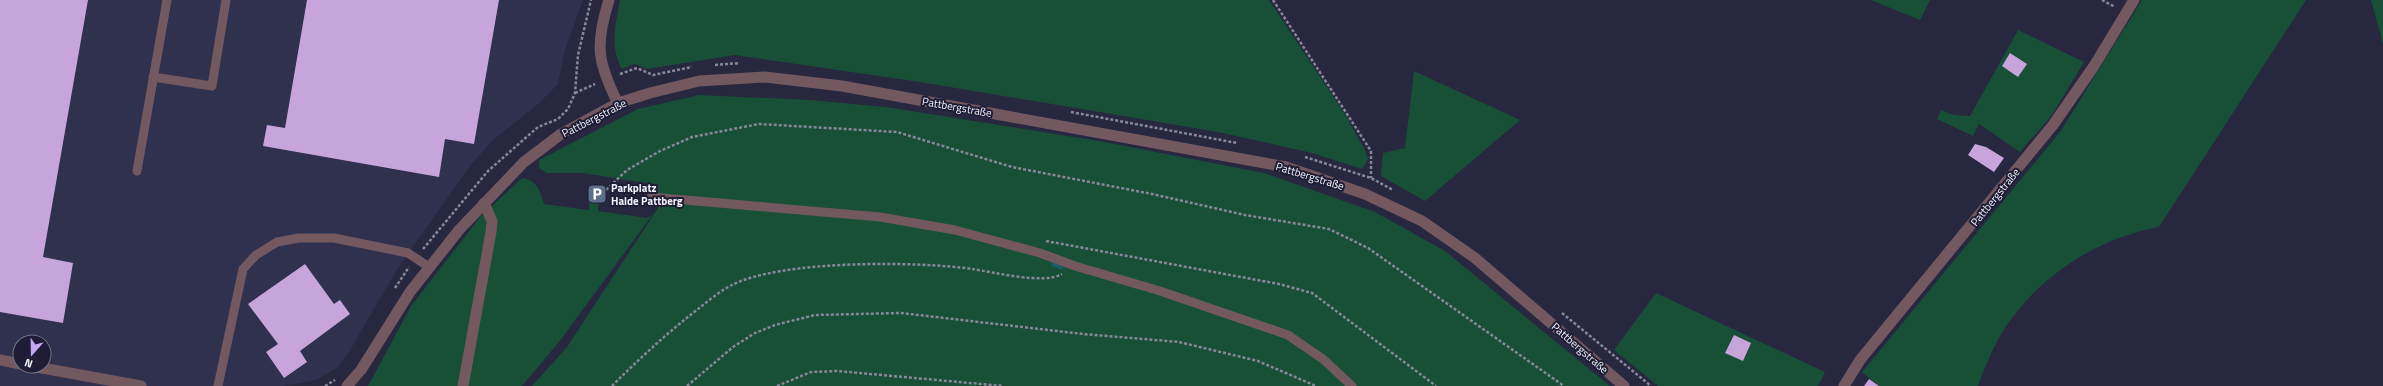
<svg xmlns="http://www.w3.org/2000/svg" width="2383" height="386" viewBox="0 0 2383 386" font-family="'Titillium Web',sans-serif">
<rect width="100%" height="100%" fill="#272740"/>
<path fill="#30304f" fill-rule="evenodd" d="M0,0H583L565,50L558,84L537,105L492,141L471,165L398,268L349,352L337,368L316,380L284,386H0ZM20,342H44V366H20Z"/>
<g fill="#175037">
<path d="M620,0H1269L1346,116L1365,150L1368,159L1362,169L1312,153L1218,132L920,82L735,55L647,69L635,64L622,69C609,47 616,23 620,0Z"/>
<polygon points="1871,0 1930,0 1920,20"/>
<path d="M2142,0H2306L2159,227C2094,239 2034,279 2000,336C1991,352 1984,369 1978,386H1879L1862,372L2060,132Z"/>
<polygon points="2371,0 2383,0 2383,44"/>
<polygon points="2018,30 2084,62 2052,115 2020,152 1979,124 1973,136 1937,119 1941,110 1954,115 1970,116"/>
<polygon points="1414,71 1520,120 1425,201 1381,176 1383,153 1405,148"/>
<polygon points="699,95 810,100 886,107 1099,141 1264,173 1375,212 1445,251 1610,386 532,386 567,347 658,208 658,197 646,183 583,173 547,173 539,168 539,160 638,109"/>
<path d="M522,178C538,181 539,189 544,204L589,210V195L599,197L598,211L647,218L653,214L559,342L522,386H368L411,306L480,217Z"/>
<polygon points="1656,293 1825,372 1818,386 1658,386 1614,350"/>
</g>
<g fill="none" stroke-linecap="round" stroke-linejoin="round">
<polyline stroke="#1c5d6a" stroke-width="5" points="1054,264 1061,267"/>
</g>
<g fill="#c7a5db">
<polygon points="0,0 88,0 43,257 73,263 63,323 0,312"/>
<polygon points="307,0 499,0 474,144 445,139 439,177 263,146 267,125 285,128"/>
<polygon points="2010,53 2027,64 2018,77 2002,66"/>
<polygon points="1975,144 1986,147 2004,158 1994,172 1968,155"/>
<polygon points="305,264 334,304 340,300 350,314 300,351 307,362 284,378 266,352 278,344 248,304"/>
<polygon points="1734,335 1751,343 1743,361 1725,353"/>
<polygon points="1869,379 1879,386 1864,386"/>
</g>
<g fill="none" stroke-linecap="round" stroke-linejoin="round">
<g stroke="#878799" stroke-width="2.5" stroke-dasharray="3 2" stroke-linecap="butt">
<polyline points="1273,0 1371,151 1371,178"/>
<polyline points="2102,0 2115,7"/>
<polyline points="715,65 740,63"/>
<polyline points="620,74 637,68 653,75 692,67"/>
<polyline points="575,93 595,84"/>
<polyline points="1071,112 1237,143"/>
<polyline points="1305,157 1371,178 1393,190"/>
<polyline points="606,190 627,170 660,151 692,137 759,124 897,132 1012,167 1152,194 1245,215 1329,229 1368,248 1564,386"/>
<polyline points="1046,241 1279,284 1312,293 1436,386"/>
<polyline points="423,249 488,171 538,127 558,119 568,109 575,93 578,55 591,0"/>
<polyline points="395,288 409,267"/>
<polyline points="1562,313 1651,386"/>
<polyline points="325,386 335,380"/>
<path d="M612,386C639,359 667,333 698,309C708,301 720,291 732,285C780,260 918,261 972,269C994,272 1044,285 1062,274"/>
<polyline points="687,386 733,347 755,333 775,325 815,315 901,313 1083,334 1179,342 1258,361 1316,386"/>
<polyline points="777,386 811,372 837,371 1003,386"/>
</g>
<g stroke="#735860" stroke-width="9">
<polyline points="153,77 212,86 226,0"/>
<polyline points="137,171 167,0"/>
<polyline points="651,197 880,217 955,230 1040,253 1075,266 1160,291 1288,335 1323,359 1352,386"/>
<polyline points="218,386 243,269 256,255 277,242 299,238 334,238 408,253 429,267"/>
</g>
<g stroke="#735860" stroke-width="11">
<path d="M609,0C595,44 597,62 618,103"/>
<polyline points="0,360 20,364"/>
<polyline points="31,366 141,386"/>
<polyline points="347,386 361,370 410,292 459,230 524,162 561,134 618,103 650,93 699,81 765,77 842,86 1286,167 1365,194 1422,221 1475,258 1624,386"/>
<polyline points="463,386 491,232 492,221 484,203"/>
<polyline points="1844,386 1860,360 2053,125 2094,66 2134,0"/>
</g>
</g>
<defs>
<symbol id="parking-square" viewBox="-11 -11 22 22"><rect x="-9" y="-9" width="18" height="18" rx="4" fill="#5c6f8a" stroke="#1e1d35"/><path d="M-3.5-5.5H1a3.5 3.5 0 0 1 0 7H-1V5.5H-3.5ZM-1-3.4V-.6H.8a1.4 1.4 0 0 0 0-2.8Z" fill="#fff"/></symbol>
</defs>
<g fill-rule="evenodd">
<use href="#parking-square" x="586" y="183" width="22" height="22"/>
</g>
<g text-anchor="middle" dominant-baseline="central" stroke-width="4" stroke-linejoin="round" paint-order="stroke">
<g font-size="11" fill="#f2f3fd" stroke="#1e1d35">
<text transform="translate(957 107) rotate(10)">Pattbergstraße</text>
<text transform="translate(594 118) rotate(-27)">Pattbergstraße</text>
<text transform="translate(1310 176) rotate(17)">Pattbergstraße</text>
<text transform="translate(1995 197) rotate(-51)">Pattbergstraße</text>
<text transform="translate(1580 348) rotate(41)">Pattbergstraße</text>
</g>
<g font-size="11" font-weight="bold" fill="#f2f3fd" stroke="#1e1d35" text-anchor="start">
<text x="611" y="188">Parkplatz<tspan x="611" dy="13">Halde Pattberg</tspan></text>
</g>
</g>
<g transform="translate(32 354) rotate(200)"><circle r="19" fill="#1e1d35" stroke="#737385"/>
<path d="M0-3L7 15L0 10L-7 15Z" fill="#c5a7f1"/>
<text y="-6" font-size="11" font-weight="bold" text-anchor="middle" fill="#f2f3fd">N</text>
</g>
</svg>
